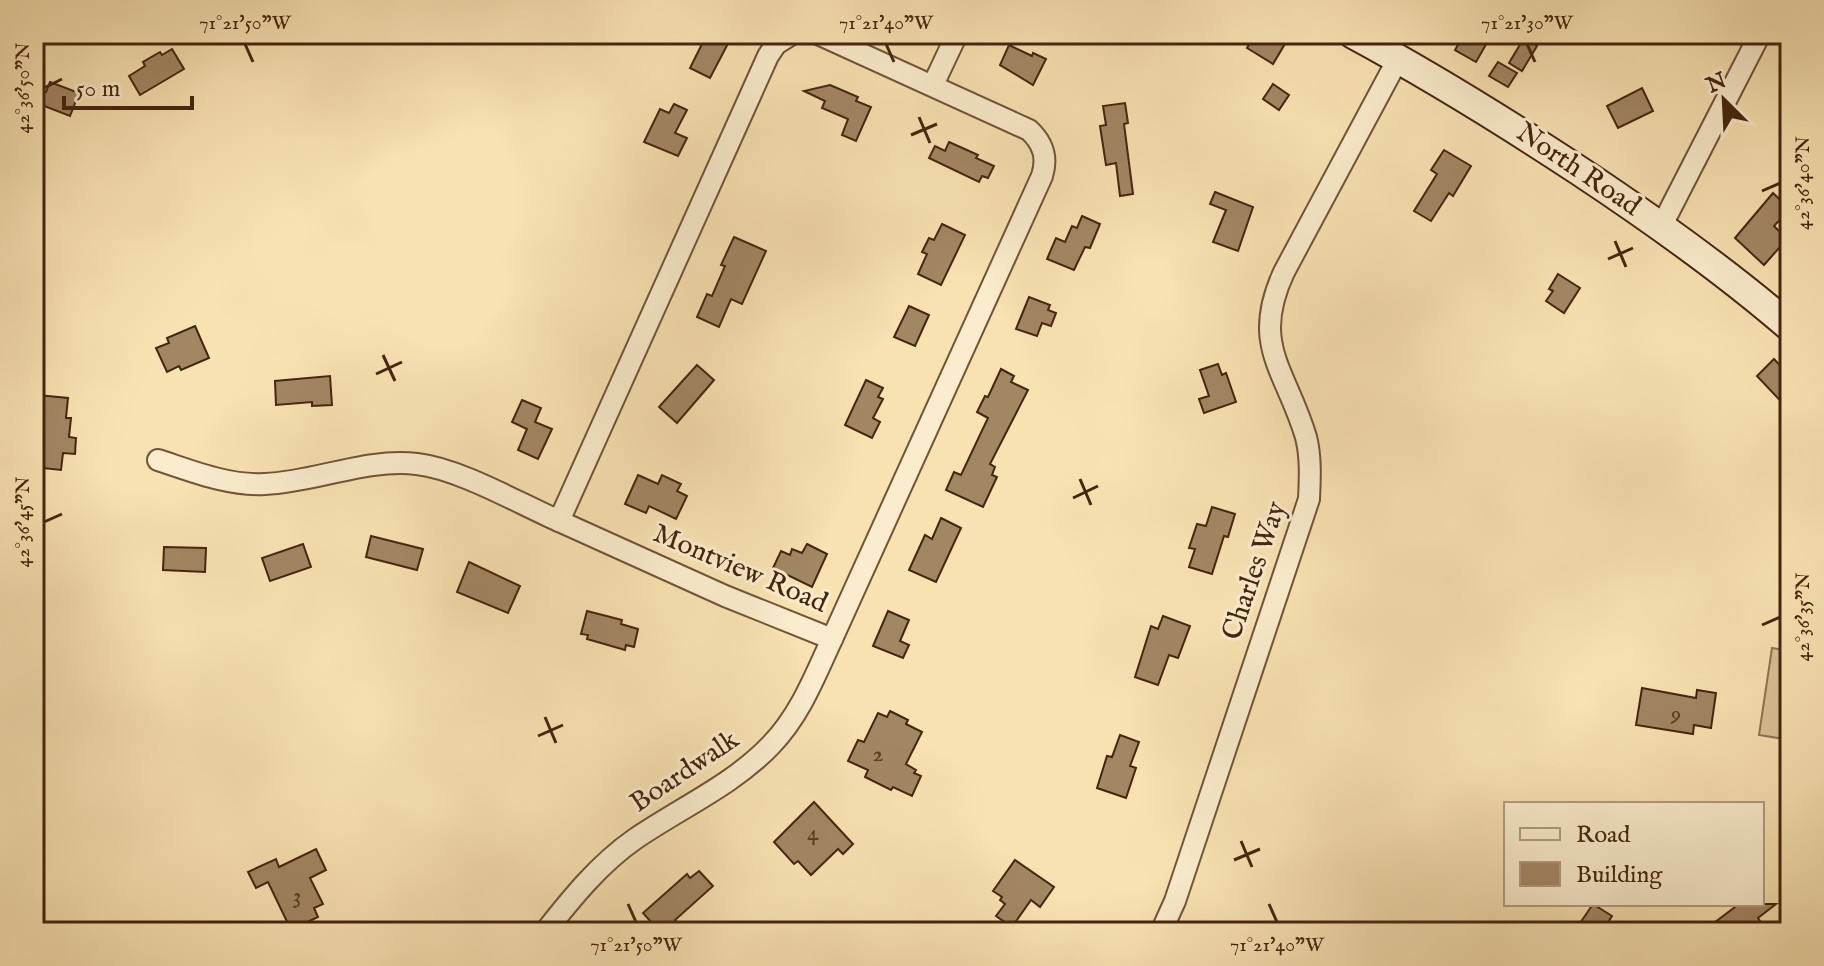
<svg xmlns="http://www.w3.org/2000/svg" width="1824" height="966" viewBox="0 0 1824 966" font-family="'IM FELL English',serif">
<rect width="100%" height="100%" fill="#f8e2b2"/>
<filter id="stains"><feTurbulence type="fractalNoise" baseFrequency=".0025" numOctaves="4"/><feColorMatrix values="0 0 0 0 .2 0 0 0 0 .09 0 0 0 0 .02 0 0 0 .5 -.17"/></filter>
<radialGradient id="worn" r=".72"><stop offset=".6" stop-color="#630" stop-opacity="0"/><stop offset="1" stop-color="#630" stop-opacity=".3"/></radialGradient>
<polygon fill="#d9c296" stroke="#8e7452" stroke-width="2" points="1772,648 1790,651 1790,740 1759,735"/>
<g fill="#a28763" stroke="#44250e" stroke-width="2">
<polygon points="707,34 733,34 710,78 690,68"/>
<polygon points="1255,34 1272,34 1286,42 1273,64 1247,48"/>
<polygon points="1464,34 1492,34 1476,62 1455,50"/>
<polygon points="1524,38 1537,46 1522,71 1509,63"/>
<polygon points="1009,45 1032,56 1033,53 1046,59 1033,85 1000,65"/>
<polygon points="172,49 184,69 140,95 129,76 145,66 143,62 160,52 162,55"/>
<polygon points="1498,62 1517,73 1508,87 1489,76"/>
<polygon points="50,82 79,93 70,116 34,102 34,88 46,92"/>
<polygon points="1273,84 1289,95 1279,110 1263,99"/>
<polygon points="830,85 858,97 856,101 871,107 856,141 842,135 848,119 822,108 825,101 804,91"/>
<polygon points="1642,88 1653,111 1618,128 1607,106"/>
<polygon points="1125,103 1128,123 1124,124 1133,194 1120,196 1116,163 1106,165 1100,126 1106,125 1103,106"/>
<polygon points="674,104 687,110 675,133 687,138 678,156 644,142 660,109 669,113"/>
<polygon points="949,142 978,155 976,158 994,166 988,178 982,176 979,182 929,158 935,146 945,151"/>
<polygon points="1444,150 1471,166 1453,196 1449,193 1431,221 1414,211 1437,174 1431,170"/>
<polygon points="1215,192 1253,207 1238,251 1213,242 1226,210 1210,204"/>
<polygon points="1773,193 1790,209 1774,226 1787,239 1764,265 1735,238"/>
<polygon points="1082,216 1100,224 1090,248 1085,247 1074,270 1047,259 1056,238 1065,242 1072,226 1077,228"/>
<polygon points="942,224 965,235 941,285 918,274 927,254 922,252 929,238 934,240"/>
<polygon points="734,237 766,251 742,304 731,299 719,327 697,317 707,294 712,296 725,266 721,265"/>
<polygon points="1558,274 1580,288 1564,313 1546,301 1553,291 1549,289"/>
<polygon points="1029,297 1050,305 1048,310 1056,313 1051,326 1042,323 1037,336 1016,329"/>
<polygon points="909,306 929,315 915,346 894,337"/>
<polygon points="195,326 209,358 181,370 179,366 167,372 156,348 169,343 167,338"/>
<polygon points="1774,359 1790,376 1790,411 1757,376"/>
<polygon points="1218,364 1222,375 1226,373 1236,402 1204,413 1199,399 1209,396 1200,370"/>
<polygon points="697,365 714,380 677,423 659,407"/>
<polygon points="1001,369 1014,376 1011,382 1028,390 990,464 995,467 992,475 997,477 983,507 946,490 954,472 961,475 988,418 977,412 985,396 988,397"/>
<polygon points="330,376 332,405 312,406 312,402 276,405 275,381"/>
<polygon points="866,380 883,388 878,397 883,399 873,418 880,422 872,438 845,425"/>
<polygon points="37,395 68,398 66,418 71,418 69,437 76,438 75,454 63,453 61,470 34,467"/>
<polygon points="522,400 541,408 535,422 552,429 538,459 518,450 527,429 512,422"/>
<polygon points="638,475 658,484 662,475 681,484 677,491 687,496 676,519 649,506 646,513 625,504"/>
<polygon points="1212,507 1235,514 1228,537 1224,536 1212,574 1189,567 1195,549 1189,548 1197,524 1206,526"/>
<polygon points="941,518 961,528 936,582 909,570 925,535 932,539"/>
<polygon points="371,536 423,549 417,570 366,557"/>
<polygon points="303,544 311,567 270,581 262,558"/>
<polygon points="807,544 827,554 812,587 773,568 781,551 790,555 792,549 802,553"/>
<polygon points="164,547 206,548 205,572 163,570"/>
<polygon points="469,562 520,586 508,613 457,592"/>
<polygon points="587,611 622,620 621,624 638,629 634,647 626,645 625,650 587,639 588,635 581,634"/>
<polygon points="888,611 909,620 900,641 909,645 903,658 873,646"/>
<polygon points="1163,616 1190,626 1178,658 1169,655 1158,685 1135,677 1151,626 1158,629"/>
<polygon points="1642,688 1696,698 1697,690 1716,693 1711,728 1694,725 1693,734 1636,725"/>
<polygon points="890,711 908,720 906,724 922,732 906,764 916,770 914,773 921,776 912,796 893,787 891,790 865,777 868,770 848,761 858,740 864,742 878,713 887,717"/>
<polygon points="1120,735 1139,742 1130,766 1136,768 1126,798 1097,788 1107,756 1112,757"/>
<polygon points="814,802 853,844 843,854 838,849 811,875 798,861 794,864 774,842"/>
<polygon points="316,849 326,870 310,878 323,904 314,908 318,917 291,930 268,882 256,888 248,872 276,859 279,867"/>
<polygon points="1015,860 1054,887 1040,907 1031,900 1012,927 996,916 1005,904 1000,900 1002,897 993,891"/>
<polygon points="699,871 713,886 675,920 679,924 670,932 660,932 643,913 687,874 690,878"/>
<polygon points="1593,904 1612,916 1602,932 1574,932"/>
<polygon points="1739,904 1776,904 1758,918 1760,921 1746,932 1702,932"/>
</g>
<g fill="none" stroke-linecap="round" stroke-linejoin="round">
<defs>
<g id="minor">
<path d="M792,34L776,44L768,56L559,521L725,596L832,639L1042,176C1048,157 1043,143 1029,130L818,34"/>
<polyline points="933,85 957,34"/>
<polyline points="1661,227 1760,34"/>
<path d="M158,460C192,471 228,486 265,484C316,482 365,458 417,464C460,469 518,503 559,521"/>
<path d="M545,932C571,899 599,864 635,839C680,808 733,785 771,745C800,715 815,676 832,639"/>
<path d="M1161,932L1175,901L1309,499C1310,478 1311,457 1306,437C1286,370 1250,345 1284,272L1398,59"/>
</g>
<path id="secondary" d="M1353,34C1431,76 1505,122 1578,170C1652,219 1723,269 1790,327"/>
</defs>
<use href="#minor" stroke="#715437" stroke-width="24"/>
<use href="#secondary" stroke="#44250e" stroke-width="32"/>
<use href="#minor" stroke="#faeccd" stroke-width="20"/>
<use href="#secondary" stroke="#faeccd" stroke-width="28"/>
</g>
<path fill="none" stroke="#44250e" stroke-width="3" d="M245,44L253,62M886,44L894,62M1527,44L1535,62M44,88L62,79M919,117L930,143M911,135L937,124M1762,191L1780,183M1615,241L1626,267M1608,259L1633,248M383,355L395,381M376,374L402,362M1080,479L1091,505M1073,498L1098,486M44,522L62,514M1762,625L1780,617M545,717L556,743M538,736L563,725M1241,841L1252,867M1234,860L1260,849M628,904L636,922M1269,904L1277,922"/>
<g text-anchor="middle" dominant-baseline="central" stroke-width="6" stroke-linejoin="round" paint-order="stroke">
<g font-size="24" fill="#5c3e23">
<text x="1676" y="714">9</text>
<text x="878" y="754">2</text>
<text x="813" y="833">4</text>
<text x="297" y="896">3</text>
</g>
<g font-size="28" fill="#44250e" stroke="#faeccd">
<text transform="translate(1578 170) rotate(34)">North Road</text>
<text transform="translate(740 569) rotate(23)">Montview Road</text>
<text transform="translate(1255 571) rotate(-71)">Charles Way</text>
<text transform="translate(685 772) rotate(-34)">Boardwalk</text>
</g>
</g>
<rect width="1824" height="966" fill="none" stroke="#f8e2b2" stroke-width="88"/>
<rect x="1504" y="802" width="260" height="104" fill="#faeccd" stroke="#b19c81" stroke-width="2"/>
<rect x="1520" y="828" width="40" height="12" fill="#faeccd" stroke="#b19c81" stroke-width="2"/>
<text x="1576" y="842" font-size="24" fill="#44250e">Road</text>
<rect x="1520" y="862" width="40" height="24" fill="#a28763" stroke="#b19c81" stroke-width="2"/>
<text x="1576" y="882" font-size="24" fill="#44250e">Building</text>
<g transform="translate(1724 100) rotate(336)" stroke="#faeccd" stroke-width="6" paint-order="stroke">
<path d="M0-6L14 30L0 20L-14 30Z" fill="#44250e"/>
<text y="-12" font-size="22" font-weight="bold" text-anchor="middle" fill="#44250e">N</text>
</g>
<path d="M64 96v12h128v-12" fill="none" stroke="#44250e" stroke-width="4"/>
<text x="76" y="96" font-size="24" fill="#44250e" stroke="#faeccd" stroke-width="6" paint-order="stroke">50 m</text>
<rect x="44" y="44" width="1736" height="878" fill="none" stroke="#44250e" stroke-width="3"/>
<g font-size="20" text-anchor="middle" fill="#44250e">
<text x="245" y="29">71°21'50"W</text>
<text x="886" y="29">71°21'40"W</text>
<text x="1527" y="29">71°21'30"W</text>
<text transform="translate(22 88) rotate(-90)" y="7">42°36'50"N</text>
<text transform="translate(1802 183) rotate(-90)" y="7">42°36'40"N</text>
<text transform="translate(22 522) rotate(-90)" y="7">42°36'45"N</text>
<text transform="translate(1802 617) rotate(-90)" y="7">42°36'35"N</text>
<text x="636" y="951">71°21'50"W</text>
<text x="1277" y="951">71°21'40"W</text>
</g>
<rect width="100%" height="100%" filter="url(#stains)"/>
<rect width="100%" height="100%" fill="url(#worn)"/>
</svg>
